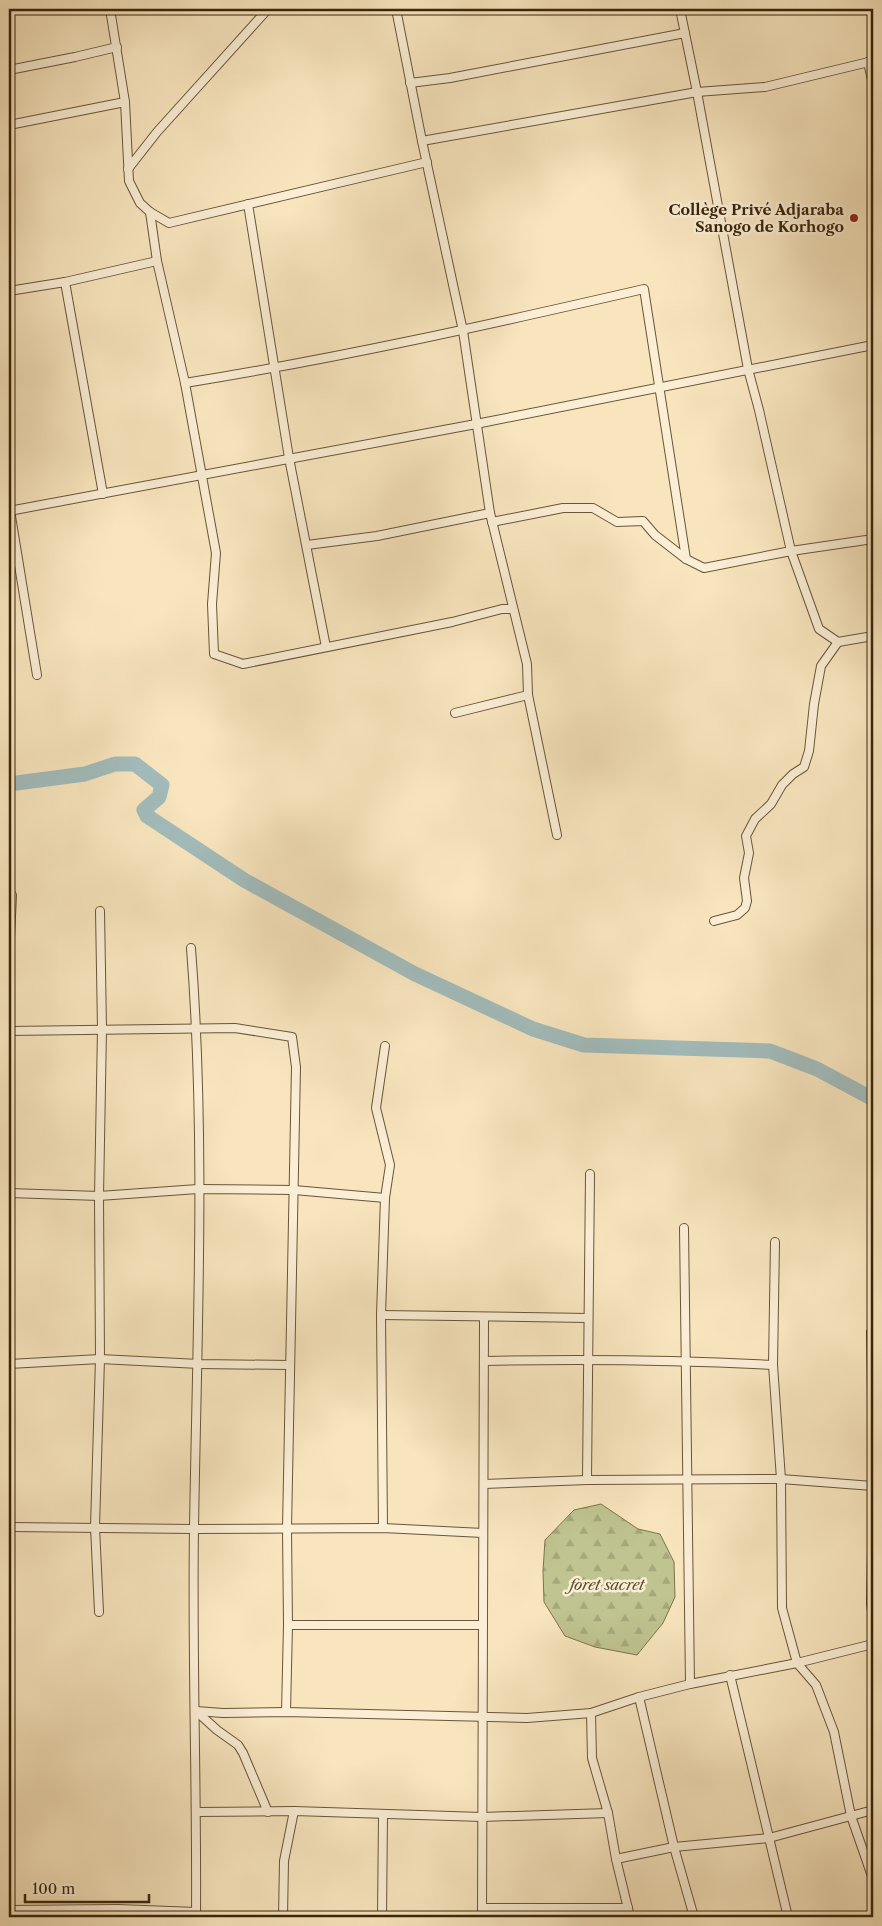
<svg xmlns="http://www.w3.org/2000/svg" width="882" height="1926" viewBox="0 0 882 1926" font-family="'Libre Caslon Text',serif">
<defs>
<pattern id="forest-firs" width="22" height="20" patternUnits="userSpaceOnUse" patternTransform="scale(1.25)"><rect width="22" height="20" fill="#bfc490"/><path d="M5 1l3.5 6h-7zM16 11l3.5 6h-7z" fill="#a5a87b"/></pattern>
</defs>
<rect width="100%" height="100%" fill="#f8e5be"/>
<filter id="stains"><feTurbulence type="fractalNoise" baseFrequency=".004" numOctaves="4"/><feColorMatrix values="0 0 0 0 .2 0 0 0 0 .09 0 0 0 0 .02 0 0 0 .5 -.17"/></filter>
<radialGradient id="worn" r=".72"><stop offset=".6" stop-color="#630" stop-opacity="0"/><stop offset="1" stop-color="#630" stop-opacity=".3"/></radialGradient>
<polygon fill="url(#forest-firs)" stroke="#7c744e" points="601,1504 638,1529 660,1534 674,1562 675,1597 663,1623 637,1655 595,1647 565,1636 544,1602 543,1571 545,1540 574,1510"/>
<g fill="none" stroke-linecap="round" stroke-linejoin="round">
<polyline stroke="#a2bcbc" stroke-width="15" points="9,784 85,774 115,764 135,764 162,785 159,797 144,810 147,816 244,880 415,974 533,1029 584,1045 770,1051 817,1069 873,1099"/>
<defs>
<g id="street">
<polyline points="110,9 125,102 129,181 140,203 150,212 169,223 427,162"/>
<polyline points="396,9 422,141 463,331 490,513 527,664 528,695 557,835"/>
<polyline points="680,9 697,92 748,369 759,410 791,551 819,629 838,642 873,636"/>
<polyline points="868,62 873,85"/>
<polyline points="9,70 75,57 117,47"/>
<polyline points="410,83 450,78 685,33"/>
<polyline points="9,125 125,102"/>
<polyline points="422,141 697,92 765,87 873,61"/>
<polyline points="128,169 157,132 268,9"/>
<polyline points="248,204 289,458 326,647"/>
<polyline points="150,212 157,261 185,383 216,553 212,604 214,654 243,664 452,622 502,609 513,609"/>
<polyline points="65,282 103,494"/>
<polyline points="9,291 65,282 157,261"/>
<path d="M185,383C340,358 492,324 644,289L686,559"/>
<polyline points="9,504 37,675"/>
<polyline points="9,511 476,424 873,345"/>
<polyline points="492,522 563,508 593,508 617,522 643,521 655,535 686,559 704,568 791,551 873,539"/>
<polyline points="307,545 377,536 490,513"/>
<polyline points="455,713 528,695"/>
<polyline points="714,921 737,915 745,908 747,901 744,878 749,853 746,836 755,819 771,804 782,785 793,774 804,767 809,751 814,704 821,666 838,642"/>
<path d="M191,948C206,1141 197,1335 194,1528C192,1657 197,1787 196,1917"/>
<polyline points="9,959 12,895"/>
<polyline points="9,1031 235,1028 292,1037 296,1067 287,1529 288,1625 286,1712"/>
<polyline points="9,1193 99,1196 198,1189 294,1190 385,1198"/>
<polyline points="684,1228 690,1684"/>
<polyline points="775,1242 773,1365 781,1479 782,1608 797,1663 816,1685 834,1732 851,1816 873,1879"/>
<polyline points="9,1283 9,1390"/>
<polyline points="381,1315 588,1318"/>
<polyline points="871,1332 873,1466"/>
<path d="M484,1361C581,1359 677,1360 773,1365"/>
<polyline points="9,1364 100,1359 199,1364 290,1365"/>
<polyline points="587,1480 590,1174"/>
<polyline points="484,1484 587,1480 781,1479 873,1486"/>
<polyline points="873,1500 871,1603 873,1623"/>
<polyline points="9,1527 194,1529 383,1528 483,1533"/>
<polyline points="383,1528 381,1315 385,1198 390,1165 376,1108 385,1046"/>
<polyline points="99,1612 95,1527 100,1359 99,1196 102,1029 100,911"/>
<polyline points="288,1625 483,1625"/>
<polyline points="730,1675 788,1917"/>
<polyline points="639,1697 674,1847 694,1917"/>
<polyline points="196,1711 223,1713 286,1712 527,1718 591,1713 639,1697 690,1684 797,1663 873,1644"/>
<polyline points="196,1711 217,1730 238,1745 243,1753 268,1812"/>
<polyline points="591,1713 592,1758 608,1813 616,1859 630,1917"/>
<polyline points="197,1812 294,1811 482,1817 608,1813"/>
<polyline points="616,1859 674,1847 769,1838 873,1810"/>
<polyline points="482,1908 628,1908"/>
<polyline points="9,1910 118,1909 196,1912"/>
<polyline points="283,1917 284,1861 294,1811"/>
<polyline points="382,1917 383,1815"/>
<polyline points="482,1917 484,1317"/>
</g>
</defs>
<use href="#street" stroke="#695538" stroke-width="10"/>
<use href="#street" stroke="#faeed5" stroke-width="8"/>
</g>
<circle fill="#8f2418" stroke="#faeed5" stroke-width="2" cx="854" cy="218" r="5"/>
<g text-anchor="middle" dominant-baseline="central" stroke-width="5" stroke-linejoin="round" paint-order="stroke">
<g font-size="15" font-weight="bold" fill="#39250b" stroke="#faeed5" text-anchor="end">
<text x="844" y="209">Collège Privé Adjaraba<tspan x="844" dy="17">Sanogo de Korhogo</tspan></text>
</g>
<g font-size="15" font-style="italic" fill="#5a4d2c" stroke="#faeed5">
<text x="607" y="1584">foret sacret</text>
</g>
</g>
<rect width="882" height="1926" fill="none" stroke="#f8e5be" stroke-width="30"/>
<rect x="10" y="10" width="862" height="1906" fill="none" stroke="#39250b" stroke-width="2.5"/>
<rect x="15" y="15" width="852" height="1896" fill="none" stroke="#39250b"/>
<path d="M25 1894v8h124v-8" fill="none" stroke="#39250b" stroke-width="2.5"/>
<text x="32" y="1894" font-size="15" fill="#39250b" stroke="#faeed5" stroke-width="4" paint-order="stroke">100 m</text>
<rect width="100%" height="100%" filter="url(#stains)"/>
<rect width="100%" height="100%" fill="url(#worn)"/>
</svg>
